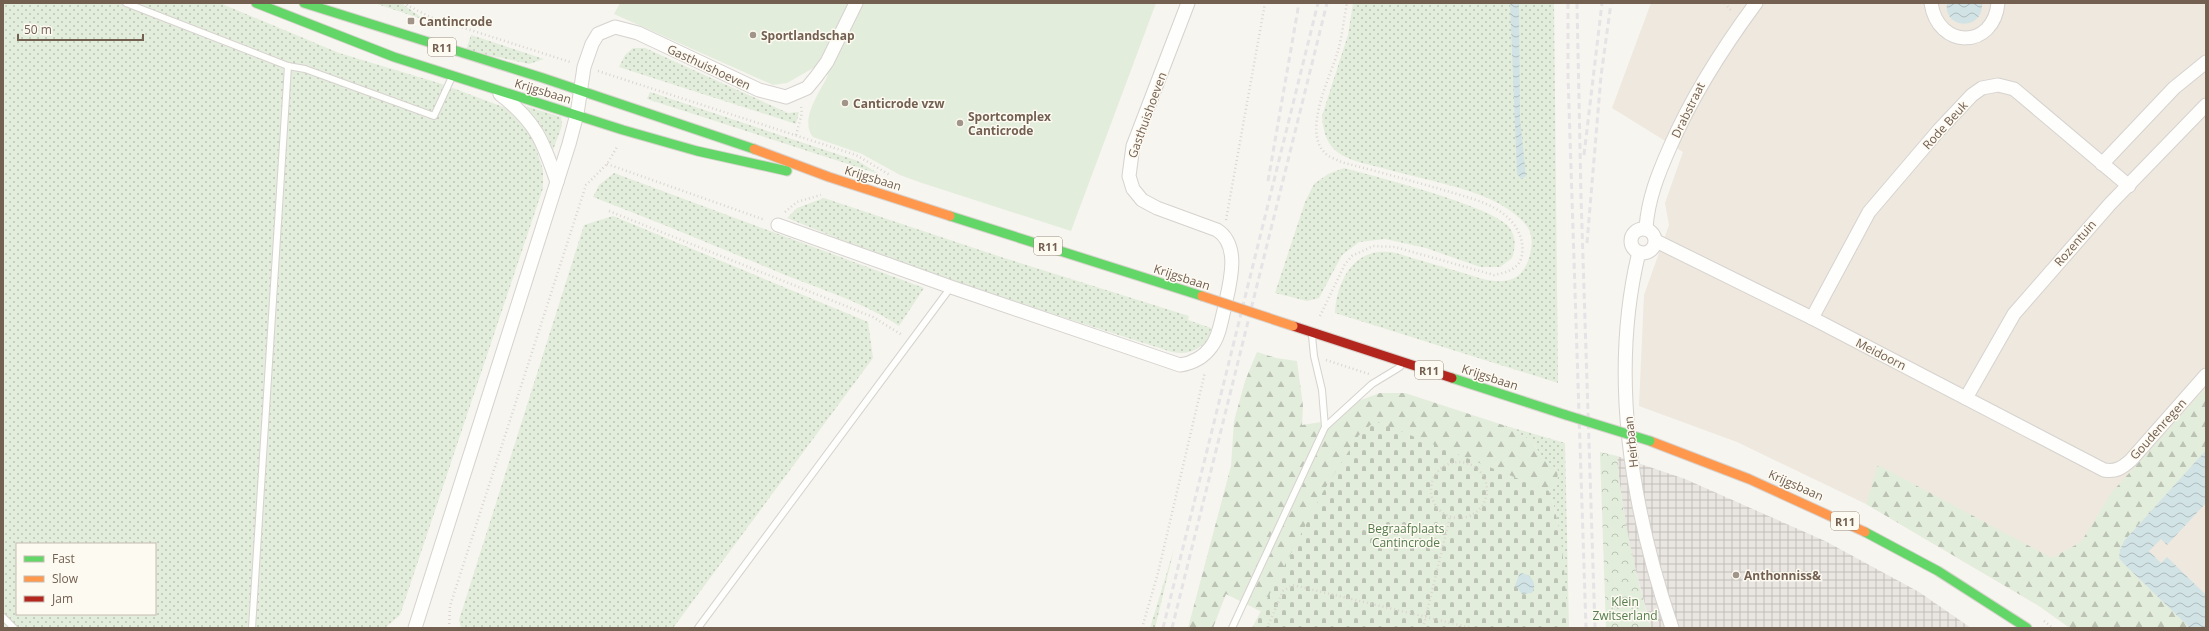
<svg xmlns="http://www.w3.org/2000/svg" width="2209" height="631" viewBox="0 0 2209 631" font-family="'Open Sans',sans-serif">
<defs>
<pattern id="industrial-grid" width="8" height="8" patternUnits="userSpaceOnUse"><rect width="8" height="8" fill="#e9e5e0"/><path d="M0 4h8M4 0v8" fill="none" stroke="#c1bdb8"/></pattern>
<pattern id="grass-dots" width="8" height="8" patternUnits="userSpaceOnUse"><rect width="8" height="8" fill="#e3eddc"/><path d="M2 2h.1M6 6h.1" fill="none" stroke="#bcc3b5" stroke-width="1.8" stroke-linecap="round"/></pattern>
<pattern id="forest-firs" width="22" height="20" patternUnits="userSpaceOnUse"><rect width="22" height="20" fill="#e3eddc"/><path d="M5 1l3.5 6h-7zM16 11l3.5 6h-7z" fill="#bcc3b5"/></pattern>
<pattern id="cemetery-stones" width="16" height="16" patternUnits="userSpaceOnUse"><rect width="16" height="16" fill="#e3eddc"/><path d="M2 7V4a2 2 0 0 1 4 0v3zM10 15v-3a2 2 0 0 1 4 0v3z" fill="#bcc3b5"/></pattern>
<pattern id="park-crowns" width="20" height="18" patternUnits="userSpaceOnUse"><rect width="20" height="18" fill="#e3eddc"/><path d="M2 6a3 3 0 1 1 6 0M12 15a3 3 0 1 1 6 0" fill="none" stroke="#bcc3b5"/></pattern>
<pattern id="water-waves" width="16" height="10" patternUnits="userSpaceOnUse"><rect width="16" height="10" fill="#d2e3e6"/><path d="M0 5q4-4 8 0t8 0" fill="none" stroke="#afbbbd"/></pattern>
</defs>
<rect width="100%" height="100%" fill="#f6f5f0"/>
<polygon fill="#eee8de" points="1651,3 2206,3 2206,628 2070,628 2039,606 1866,504 1737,442 1639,406 1644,295 1669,225 1665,203 1683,152 1612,108"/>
<polygon fill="url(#industrial-grid)" points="1617,456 1685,479 1825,541 1919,592 1971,628 1651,628 1629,544 1620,486"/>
<g fill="url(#grass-dots)" fill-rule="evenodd">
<path d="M3,3H220L339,53L442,84L506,108L532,135L543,170V188L400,615L385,628H3ZM17,544H155V614H17Z"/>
<polygon points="374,3 401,3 425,20"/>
<path d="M1353,3H1554L1558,383L1335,313C1336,284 1353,248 1388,252C1396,252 1404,256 1412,258C1434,264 1457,271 1479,278C1490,281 1502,283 1512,279C1528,274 1535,245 1530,232C1525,219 1507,208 1496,202C1464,186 1417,178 1382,168C1367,164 1343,160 1332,147C1325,139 1323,127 1322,116L1348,35Z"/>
<polygon points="471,35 544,59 529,64 466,50"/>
<polygon points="633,48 645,48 788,113 799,112 796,124 619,67 625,55"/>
<polygon points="650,92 858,161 879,174 647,99"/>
<path d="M522,105L561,117L562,126L553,150C546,132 537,117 522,105Z"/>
<path d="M1344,168C1377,177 1488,205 1508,226C1516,235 1516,247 1512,258L1500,267H1480L1426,248L1385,239L1359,242L1342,255L1319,298L1307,301L1275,293L1305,202L1314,184L1328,174Z"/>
<path d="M614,173L924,288L899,326C865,303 823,290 785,275C721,248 658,222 593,197L599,185Z"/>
<path d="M824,198L1001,257L1189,316L1188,320L1211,328L1209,339C1197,351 1188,355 1172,352L1006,299L894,261L787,218L797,208Z"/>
<polygon points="613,216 868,322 873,358 673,628 461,628 459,620 584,225"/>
<path d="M1503,425L1565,443L1569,628C1560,583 1566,535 1549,491L1557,483L1558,470L1543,459L1532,441Z"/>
<polygon points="1174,549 1155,628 1150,628"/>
</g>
<g fill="url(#forest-firs)">
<polygon points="1257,352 1276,358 1297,361 1303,406 1302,425 1335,420 1355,402 1380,393 1405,393 1503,425 1532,441 1543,459 1558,470 1557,483 1549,491 1283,591 1260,611 1226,594 1213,628 1188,628 1231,466 1234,421 1245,381"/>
<polygon points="2206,388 2206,450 2124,541 2119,558 2190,628 2070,628 2039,606 1866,504 1878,465 2052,558 2081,542 2112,492"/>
</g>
<path fill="url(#cemetery-stones)" d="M1375,421L1549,491C1565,534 1564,583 1569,628H1252L1324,490L1359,435Z"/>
<path fill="url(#park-crowns)" d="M1600,452L1617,456C1622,515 1635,572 1651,628H1606Z"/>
<path fill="#e3eddc" d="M620,3H1156L1071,231L922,183L900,175L862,154L813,137C799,120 820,92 828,75L815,67L787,83L773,85L614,14Z"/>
<g fill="url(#water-waves)">
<polygon points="1510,3 1519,3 1520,119 1526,176 1521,179 1517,174"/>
<path d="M1947,3H1982C1984,31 1943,30 1947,3Z"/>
<polygon points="2206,450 2206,503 2167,545 2161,539 2149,551 2161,563 2167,557 2206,595 2206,628 2190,628 2124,564 2119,558 2120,550 2124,541"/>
<path d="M1520,573C1531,574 1538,583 1532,593L1522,594L1515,585Z"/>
</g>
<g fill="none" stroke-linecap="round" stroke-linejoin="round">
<defs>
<g id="lane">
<polyline points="126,3 288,66 305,69 434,116 451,79"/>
<polyline points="1312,336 1314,356 1322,390 1325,427"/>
<polyline points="3,617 14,628"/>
<polyline points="252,628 288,66"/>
<polyline points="698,628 951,287"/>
<polyline points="1232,628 1325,427 1372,384 1400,367"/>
</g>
<g id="street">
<path d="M1931,3C1938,50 1994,49 1998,3"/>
<path d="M500,94C536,122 543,141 557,182"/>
<polyline points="2102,164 2174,88 2206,62"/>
<path d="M778,225L951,287L1180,365C1193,363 1203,358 1211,347C1219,337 1221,322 1224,310C1229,286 1242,246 1217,230L1157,208L1142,200L1133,189L1129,176L1133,146L1188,3"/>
<path d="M1646,228C1648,199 1658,174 1670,147C1693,94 1722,49 1756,3"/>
<circle cx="1643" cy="241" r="12"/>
<path d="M1656,241L1812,318L2104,470C2116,472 2122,468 2131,460L2206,375"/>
<path d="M1639,252C1609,375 1632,509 1672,628"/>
<polyline points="1812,318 1869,212 1939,130 1972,95 1982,88 1998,85 2014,89 2129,186"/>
<polyline points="1966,398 2014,314 2110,204 2206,105"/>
<polyline points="415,628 569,144 577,114 584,67 592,44 598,34 615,27 638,33 759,90 786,97 807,88 816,77 827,62 856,3"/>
</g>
<g id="fast">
<polyline points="256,3 394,57 623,130 697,151 787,171"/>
<polyline points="304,3 543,78 754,149"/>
<polyline points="950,216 1202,296"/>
<polyline points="1452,378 1566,415"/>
<polyline points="1865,532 1938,571 2027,628"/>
</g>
<g id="slow">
<polyline points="754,149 829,177 950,216"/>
<polyline points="1650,441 1749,479 1865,532"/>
</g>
<polyline id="jam" points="1293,326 1452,378"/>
</defs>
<use href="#lane" stroke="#d6d2ce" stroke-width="8"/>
<use href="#street" stroke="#d6d2ce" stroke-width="15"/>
<use href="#fast" stroke="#d8d2cd" stroke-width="11"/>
<use href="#slow" stroke="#d8d2cd" stroke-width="11"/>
<use href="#jam" stroke="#d8d2cd" stroke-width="11"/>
<g stroke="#dad5d0" stroke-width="2.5" stroke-dasharray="1 3" stroke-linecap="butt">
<polyline points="403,3 430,17 570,62"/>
<polyline points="1725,3 1732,12"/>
<polyline points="598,71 856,155 890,175"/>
<polyline points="796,135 802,113 801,107"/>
<polyline points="607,164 765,220"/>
<polyline points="609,211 873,317 902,335"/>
<polyline points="785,212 797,202 821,195"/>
<polyline points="1226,220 1265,3"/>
<path d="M1320,316L1345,264L1352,256L1373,246L1395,247L1494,275C1504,273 1517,270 1521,259C1526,243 1518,226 1506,216C1490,202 1466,197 1447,191C1412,181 1376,171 1341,162C1336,159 1328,157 1325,153C1302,131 1331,75 1338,51C1342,36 1344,19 1347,3"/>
<polyline points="1326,360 1369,374"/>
<circle cx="1459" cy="490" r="28"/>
<polyline points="2044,621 2053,628"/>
<polyline points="449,628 450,606 586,185 607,164 617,147"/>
<polyline points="1142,628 1158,573 1205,372"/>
<polyline points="1267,628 1283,591 1293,585 1472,628"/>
<polyline points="1423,628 1450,517"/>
</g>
<use href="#lane" stroke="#fefefd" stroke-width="6"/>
<use href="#street" stroke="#fefefd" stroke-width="13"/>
<use href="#fast" stroke="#63d668" stroke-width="9"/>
<use href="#slow" stroke="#ff974d" stroke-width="9"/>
<use href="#jam" stroke="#b3261e" stroke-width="9"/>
<g stroke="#e5e3e6" stroke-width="3" stroke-dasharray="6 4" stroke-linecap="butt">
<polyline points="1568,3 1568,76 1586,628"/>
<polyline points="1577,3 1581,197 1595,628"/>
<polyline points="1584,155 1602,3"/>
<polyline points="1268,181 1299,3"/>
<polyline points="1587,243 1601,76 1611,3"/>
<polyline points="1163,628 1318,3"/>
<polyline points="1172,628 1327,3"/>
</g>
<defs>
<polyline id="fast-bridge" points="1566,415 1650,441"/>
<polyline id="slow-bridge" points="1202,296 1293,326"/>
</defs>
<use href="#fast-bridge" stroke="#d8d2cd" stroke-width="11" stroke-linecap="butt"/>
<use href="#slow-bridge" stroke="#d8d2cd" stroke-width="11" stroke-linecap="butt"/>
<use href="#fast-bridge" stroke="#63d668" stroke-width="9"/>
<use href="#slow-bridge" stroke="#ff974d" stroke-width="9"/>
</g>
<g fill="#a19489" stroke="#fdfaf2" stroke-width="1.5">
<rect x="407" y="17" width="8" height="8" rx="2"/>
<circle cx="753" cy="35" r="4"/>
<circle cx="845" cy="103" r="4"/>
<circle cx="960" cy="123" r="4"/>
<circle cx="1736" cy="575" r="4"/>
</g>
<g text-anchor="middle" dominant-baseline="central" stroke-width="3" stroke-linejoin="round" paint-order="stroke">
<g fill="#fdfaf2" stroke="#9c8e81" stroke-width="1">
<rect x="428" y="38" width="28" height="18" rx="3"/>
<rect x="1034" y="237" width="28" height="18" rx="3"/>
<rect x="1415" y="361" width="28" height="18" rx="3"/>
<rect x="1831" y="512" width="28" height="18" rx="3"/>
</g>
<g font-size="11" font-weight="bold" fill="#736051">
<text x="442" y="47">R11</text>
<text x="1048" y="246">R11</text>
<text x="1429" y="370">R11</text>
<text x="1845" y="521">R11</text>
</g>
<g font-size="12" font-weight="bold" fill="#736051" stroke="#fdfaf2" text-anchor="start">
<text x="419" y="21">Cantincrode</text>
<text x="761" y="35">Sportlandschap</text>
<text x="853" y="103">Canticrode vzw</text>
<text x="968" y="116">Sportcomplex<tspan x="968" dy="14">Canticrode</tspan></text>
<text x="1744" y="575">Anthonniss&amp;</text>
</g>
<g font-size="12" fill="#736051" stroke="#fdfaf2">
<text transform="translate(709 67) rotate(25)">Gasthuishoeven</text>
<text transform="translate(543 91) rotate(17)">Krijgsbaan</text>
<text transform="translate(1688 110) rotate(-64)">Drabstraat</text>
<text transform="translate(1147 115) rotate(-70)">Gasthuishoeven</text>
<text transform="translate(1945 125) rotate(-48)">Rode Beuk</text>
<text transform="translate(873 178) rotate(17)">Krijgsbaan</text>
<text transform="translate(2075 243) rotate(-49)">Rozentuin</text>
<text transform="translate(1182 277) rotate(18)">Krijgsbaan</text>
<text transform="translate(1881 354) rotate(27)">Meidoorn</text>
<text transform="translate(1490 377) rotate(18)">Krijgsbaan</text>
<text transform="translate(2158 429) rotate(-48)">Goudenregen</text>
<text transform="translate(1631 442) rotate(-96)">Heirbaan</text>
<text transform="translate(1796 485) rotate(24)">Krijgsbaan</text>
</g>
<g font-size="12" fill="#577d4e" stroke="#fdfaf2">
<text x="1406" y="528">Begraafplaats<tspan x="1406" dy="14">Cantincrode</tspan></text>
<text x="1625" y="601">Klein<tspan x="1625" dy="14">Zwitserland</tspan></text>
</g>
</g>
<rect width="2209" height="631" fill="none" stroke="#736051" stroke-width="8"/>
<rect x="16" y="543" width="140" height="72" fill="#fdfaf2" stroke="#c6bcb2"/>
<rect x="24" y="556" width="20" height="6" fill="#63d668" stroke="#c6bcb2"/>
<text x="52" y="563" font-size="12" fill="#736051">Fast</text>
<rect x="24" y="576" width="20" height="6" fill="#ff974d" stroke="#c6bcb2"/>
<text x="52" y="583" font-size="12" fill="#736051">Slow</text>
<rect x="24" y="596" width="20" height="6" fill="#b3261e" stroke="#c6bcb2"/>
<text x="52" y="603" font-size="12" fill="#736051">Jam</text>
<path d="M18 34v6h125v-6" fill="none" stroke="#736051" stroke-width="2"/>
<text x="24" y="34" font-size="12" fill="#736051" stroke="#fdfaf2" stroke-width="3" paint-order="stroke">50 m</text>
</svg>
